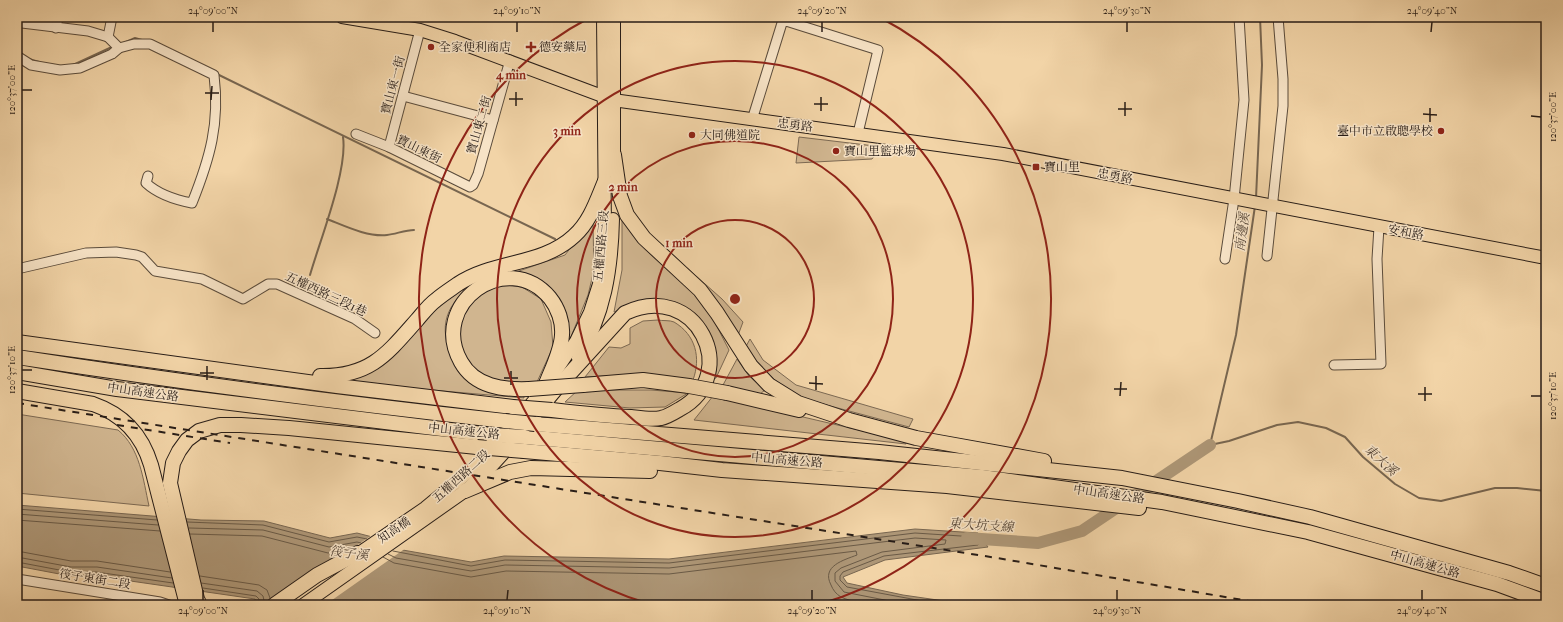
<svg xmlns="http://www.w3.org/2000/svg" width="1563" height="622" viewBox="0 0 1563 622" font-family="'IM FELL French Canon','Noto Serif TC',serif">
<rect width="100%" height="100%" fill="#f2d4a7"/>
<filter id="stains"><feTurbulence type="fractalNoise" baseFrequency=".005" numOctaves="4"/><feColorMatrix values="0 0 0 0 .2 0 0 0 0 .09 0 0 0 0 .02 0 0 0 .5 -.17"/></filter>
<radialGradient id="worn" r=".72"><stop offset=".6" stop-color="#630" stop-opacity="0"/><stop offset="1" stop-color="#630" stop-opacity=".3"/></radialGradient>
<g fill="#d0b58f" stroke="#7c6953">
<polygon points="799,137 875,146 875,155 872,159 796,163"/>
<polygon points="622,217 681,277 711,315 729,350 716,378 712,379 712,342 685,308 636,303 614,312 622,270"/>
<polygon points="588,225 593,225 594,270 588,295 568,344 564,315 516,272 565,255"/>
<polygon points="660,244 722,299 743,322 737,338"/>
<path d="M473,284C441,309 439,330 455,366L524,397V398L338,382L372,371L389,360L424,317L460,289Z"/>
<path d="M506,285L522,287L541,299L551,322L553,347L537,382C519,382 499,386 482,377C457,365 452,322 467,301C474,291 496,287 506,285Z"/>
<path d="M658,320C662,321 670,320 674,322C696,335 701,358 693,380L641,374L585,377L609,347L621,348L630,344V328L643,321Z"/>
<polygon points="750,339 763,360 796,385 913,419 909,427 793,396 749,357 744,350"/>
<polygon points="737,359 749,376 765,390 760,394 723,385"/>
<polygon points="578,390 651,390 688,393 665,407 630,408 565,402"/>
<polygon points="713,396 906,441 906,444 694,420"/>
<path d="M17,414L118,430C140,448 143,479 149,506L17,493Z"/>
</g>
<polygon fill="#ad9676" stroke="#786650" points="17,505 201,520 264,521 330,538 357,533 384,540 397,549 471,562 504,556 669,559 915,529 978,533 988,547 885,560 843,577 847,583 903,595 972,605 256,605 255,599 96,576 70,576 17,566"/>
<polygon fill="#f2d4a7" points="372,535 385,539 398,547 406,548 325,605 271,605"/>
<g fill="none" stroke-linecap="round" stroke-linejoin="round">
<g stroke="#6a5a46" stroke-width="1">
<polyline points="17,509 157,520"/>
<polyline points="17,514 158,525"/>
<polyline points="17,520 160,531"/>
<polyline points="187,522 263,525 329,542 357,537 367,539"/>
<polyline points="189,528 263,530 329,547 357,542 361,543"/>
<polyline points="190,534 262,536 328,553 346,550"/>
<polyline points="17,551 71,561 97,561 170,572"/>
<polyline points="393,551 471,566 505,560 669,563 915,533 976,537 980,542 978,545 884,556 843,572 840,576 840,580 847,587 944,605"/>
<polyline points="388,554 396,558 471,571 505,565 669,568 915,538 946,540 945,544 882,552 841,568 835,573 835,581 844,592 910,605"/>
<polyline points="17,557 71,567 97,567 172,578"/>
<path d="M383,557L394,563L471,577L506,571L669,574L856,551L857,555C844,560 821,566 831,585C833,590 836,594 841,597C851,602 866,603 878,605"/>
<polyline points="17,562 70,572 96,572 173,583"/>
<polyline points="200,576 259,585 267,590 270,598"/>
<polyline points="201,583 257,591 263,596 265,605"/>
<polyline points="203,588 256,596 259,599 260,605"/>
</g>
<g stroke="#786650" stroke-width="2">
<polyline points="126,42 135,38 142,40"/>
<polyline points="29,59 39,62"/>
<polyline points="73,65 114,46"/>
<polyline points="217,74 555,239"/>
<polyline points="1256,198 1262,65 1260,17"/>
<polyline points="1255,206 1236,335 1210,445 1229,441 1277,425 1298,422 1326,428 1345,437 1363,457 1395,484 1419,498 1441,501 1495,488 1517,488 1546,491"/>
<path d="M327,219C345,226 367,237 387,235C396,234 405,230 414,230"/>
<path d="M310,275C320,240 348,170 343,137"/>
</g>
<polyline stroke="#ad9676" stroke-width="12" points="967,538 1038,543 1082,531 1210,445"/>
<defs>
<g id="minor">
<polyline points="112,17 108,37 119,48"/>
<polyline points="17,20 22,23 88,31 108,37"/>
<polyline points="56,28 58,17"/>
<path d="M17,56L31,65L60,70L80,68L112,54L119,48L134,44H150L214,75C220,123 210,158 192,203C176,200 159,195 146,183L148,176"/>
<polyline points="403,96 493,120"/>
<polyline points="752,120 782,23 786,21 878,50 858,133"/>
<polyline points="356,134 389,147 470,187 473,185 478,174 510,60"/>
<polyline points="389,147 420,30"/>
<polyline points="1267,256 1283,106 1283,79 1278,17"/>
<polyline points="1225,259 1234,199 1244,100 1239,17"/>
<polyline points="17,269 86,253 116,252 136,255 142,257 155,271 202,279 243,299 268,284 277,284 355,319 375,333"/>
<polyline points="1334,365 1381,364 1377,259 1379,227"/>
<polyline points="17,579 160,602 169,605"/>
</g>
<g id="major">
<polyline points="342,17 420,30 455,41 613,100 1003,154 1546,258"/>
<polyline points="614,165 614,17"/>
<path d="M578,358C605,316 612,268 613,219"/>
<polyline points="523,430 563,382"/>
<polyline points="352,558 425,508 482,461 544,389 576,341 590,312 599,284 605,231 603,17"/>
<polyline points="303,605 465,491 491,467 512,444"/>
</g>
<g id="highway">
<polyline points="614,155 620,196 627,215 644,238 700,290 717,313 751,366 769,385 798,403 849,420 916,438 1044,461"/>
<polyline points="17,342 337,386 513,407"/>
<path d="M17,357C179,382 341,403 505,421"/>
<polyline points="17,372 117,389 491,435"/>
<path d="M320,376C370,377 387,354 417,320C423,313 429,305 436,300C443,294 451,289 458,284C494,260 542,266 574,236C590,222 597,200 605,181"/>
<polyline points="583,385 643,380 689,386"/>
<path d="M529,389C503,390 475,387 461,362C428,304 507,247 550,298C558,308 563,322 562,335C561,353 550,372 544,389"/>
<path d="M17,391L93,404C122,414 142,435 151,465L187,605"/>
<polyline points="727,393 799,410"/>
<path d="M552,410C578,413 604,416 631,417C640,418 652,420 661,418C667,417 675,412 680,409C743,374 696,279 625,313L563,381"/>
<polyline points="535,424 879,452 1122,478 1238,501 1310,517 1509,573 1546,586"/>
<polyline points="525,437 982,477 1162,502 1308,532 1497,584 1546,602"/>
<polyline points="524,451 660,463 722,470 947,486 1139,508"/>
<polyline points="465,491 510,472 531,468 650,471"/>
<polyline points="200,605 197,599 170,483 173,463 179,451 187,440 199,431 220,425 241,425 289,428 477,447"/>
<polyline points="274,605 317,575 358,553"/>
</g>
</defs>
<use href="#minor" stroke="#5a4b3b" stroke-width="11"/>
<use href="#major" stroke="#281d17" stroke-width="14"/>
<use href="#highway" stroke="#281d17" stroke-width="16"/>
<use href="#minor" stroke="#f7e3c6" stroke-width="9"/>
<use href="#major" stroke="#f2d4a7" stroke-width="12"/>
<use href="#highway" stroke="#f2d4a7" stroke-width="14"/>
<g stroke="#281d17" stroke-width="2" stroke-dasharray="7 7" stroke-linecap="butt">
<polyline points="17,403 997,558 1272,605"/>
<polyline points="117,425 230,443"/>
</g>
<defs>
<g id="highway-bridge">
<polyline points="689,386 727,393"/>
<polyline points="529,389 583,385"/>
<polyline points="513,407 552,410"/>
<polyline points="505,421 535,424"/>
<polyline points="491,435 525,437"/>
<polyline points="477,447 524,451"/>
</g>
</defs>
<use href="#highway-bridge" stroke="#281d17" stroke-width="16" stroke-linecap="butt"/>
<use href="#highway-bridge" stroke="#f2d4a7" stroke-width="14"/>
</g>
<path fill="none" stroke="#281d17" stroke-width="1.5" d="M213,32V22M517,32V22M822,32V22M1127,32V22M1431,32L1432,22M22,90H32M205,93H219M509,99H523M211,100L212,86M814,104H828M516,106V92M1118,109H1132M821,111V97M1423,114L1437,115M1125,116V102M1531,116L1541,117M1430,122V108M22,370H32M200,373H214M504,378H518M207,380V366M809,383L823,384M511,385V371M1114,389H1127M816,390V376M1418,394H1432M1120,396L1121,382M1531,396H1541M1425,401V387M203,600V590M507,600L508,590M812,600V590M1117,600V590M1422,600V590"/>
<g fill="none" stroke="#8f2418" stroke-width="2">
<circle cx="735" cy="299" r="79"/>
<circle cx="735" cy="299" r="158"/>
<circle cx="735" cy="299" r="238"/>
<path d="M650 604A317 317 0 0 1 589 18M881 18A317 317 0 0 1 820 604"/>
</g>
<g fill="#8f2418" stroke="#f7e3c6" stroke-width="1.5">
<circle cx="431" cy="47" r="4"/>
<path d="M529 41h4v4h4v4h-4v4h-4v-4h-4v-4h4z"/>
<circle cx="1441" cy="131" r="4"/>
<circle cx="692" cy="135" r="4"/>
<circle cx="836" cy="151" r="4"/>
<rect x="1032" y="163" width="8" height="8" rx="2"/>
</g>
<g text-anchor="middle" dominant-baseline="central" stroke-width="3" stroke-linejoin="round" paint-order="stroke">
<g font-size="12" fill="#281d17" stroke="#f7e3c6" text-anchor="start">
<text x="439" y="47">全家便利商店</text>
<text x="539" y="47">德安藥局</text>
<text x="1433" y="131" text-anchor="end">臺中市立啟聰學校</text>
<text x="700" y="135">大同佛道院</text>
<text x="844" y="151">寶山里籃球場</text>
<text x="1044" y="167">寶山里</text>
</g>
<g font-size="12" fill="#281d17" stroke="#f7e3c6">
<text transform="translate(393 85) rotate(-75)">寶山東一街</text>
<text transform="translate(479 125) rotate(-74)">寶山東二街</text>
<text transform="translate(795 125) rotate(7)">忠勇路</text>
<text transform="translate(419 149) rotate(26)">寶山東街</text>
<text transform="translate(1115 176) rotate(11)">忠勇路</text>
<text transform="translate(1406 232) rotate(11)">安和路</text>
<text transform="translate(601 246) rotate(-85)">五權西路三段</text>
<text transform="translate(326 294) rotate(25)">五權西路三段1巷</text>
<text transform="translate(143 392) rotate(8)">中山高速公路</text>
<text transform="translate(464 431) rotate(6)">中山高速公路</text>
<text transform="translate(787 460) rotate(5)">中山高速公路</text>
<text transform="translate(461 476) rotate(-42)">五權西路二段</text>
<text transform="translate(1109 494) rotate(8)">中山高速公路</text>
<text transform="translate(394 530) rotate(-34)">知高橋</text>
<text transform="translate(1425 564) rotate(16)">中山高速公路</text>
<text transform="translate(95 579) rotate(9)">筏子東街二段</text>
</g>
<g font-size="13" font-style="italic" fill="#574738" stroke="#f7e3c6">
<text transform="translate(1242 232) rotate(-82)">南邊溪</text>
<text transform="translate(1381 460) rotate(42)">東大溪</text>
<text transform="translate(981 525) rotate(4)">東大坑支線</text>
<text transform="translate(349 553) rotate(7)">筏子溪</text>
</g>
</g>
<circle cx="735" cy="299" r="6" fill="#8f2418" stroke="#f7e3c6" stroke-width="2"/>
<g font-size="12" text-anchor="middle" font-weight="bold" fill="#8f2418" stroke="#f7e3c6" stroke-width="3" stroke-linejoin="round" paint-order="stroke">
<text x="511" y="79">4 min</text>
<text x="567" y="135">3 min</text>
<text x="623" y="191">2 min</text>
<text x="679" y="247">1 min</text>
</g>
<rect width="1563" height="622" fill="none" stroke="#f2d4a7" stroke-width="44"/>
<rect x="22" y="22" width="1519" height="578" fill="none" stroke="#281d17" stroke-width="1.5"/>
<g font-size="10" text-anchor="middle" fill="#281d17">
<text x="213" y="14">24°09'00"N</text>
<text x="517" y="14">24°09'10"N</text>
<text x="822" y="14">24°09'20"N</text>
<text x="1127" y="14">24°09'30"N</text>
<text x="1432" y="14">24°09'40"N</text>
<text transform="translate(11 90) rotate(-90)" y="4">120°37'00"E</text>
<text transform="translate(1552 117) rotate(-90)" y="4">120°37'00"E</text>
<text transform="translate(11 370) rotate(-90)" y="4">120°37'10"E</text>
<text transform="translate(1552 396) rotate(-90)" y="4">120°37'10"E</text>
<text x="203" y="614">24°09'00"N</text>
<text x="507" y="614">24°09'10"N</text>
<text x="812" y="614">24°09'20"N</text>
<text x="1117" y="614">24°09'30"N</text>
<text x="1422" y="614">24°09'40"N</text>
</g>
<rect width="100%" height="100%" filter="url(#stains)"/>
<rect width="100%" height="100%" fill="url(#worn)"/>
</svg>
